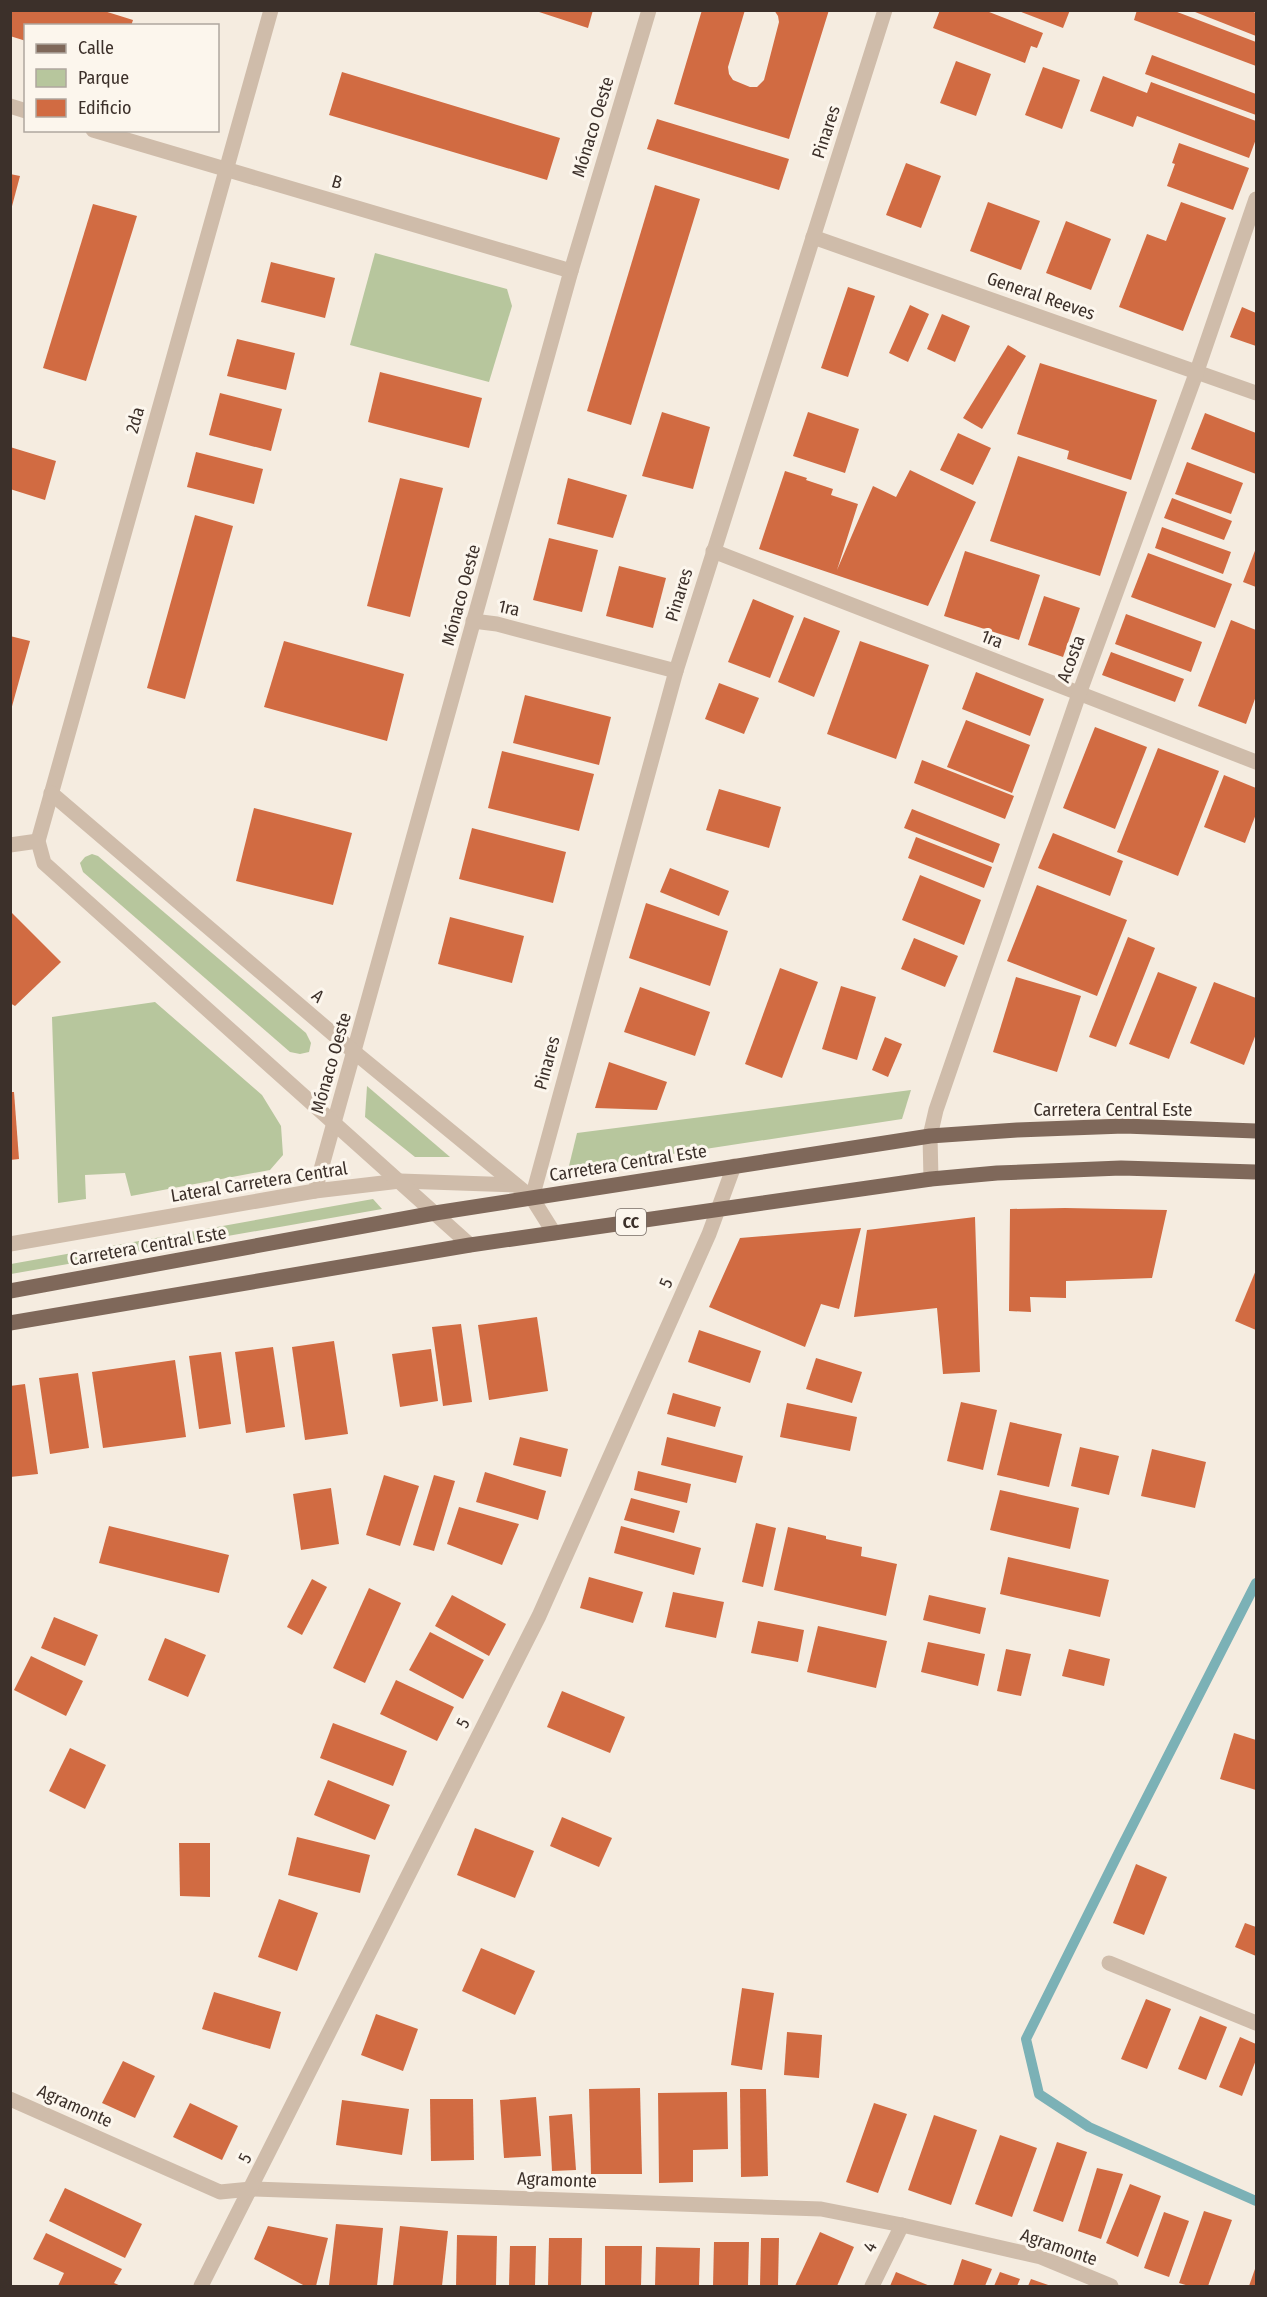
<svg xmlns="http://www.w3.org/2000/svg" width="1267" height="2297" viewBox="0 0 1267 2297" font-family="'Fira Sans Condensed',sans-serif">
<rect width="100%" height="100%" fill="#f5ece0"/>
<g fill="#b7c69d">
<polygon points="375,253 507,289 512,306 489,382 350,345"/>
<polygon points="92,854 98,856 306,1033 311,1043 309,1052 300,1054 290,1052 83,872 80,863 85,857"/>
<polygon points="155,1002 262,1095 281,1126 283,1155 270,1170 131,1196 125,1173 85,1175 86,1199 58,1203 52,1017"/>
<polygon points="367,1086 450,1157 415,1157 365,1117"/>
<polygon points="911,1090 902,1119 568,1170 577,1133"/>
<polygon points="373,1199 382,1209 11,1274 11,1264"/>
</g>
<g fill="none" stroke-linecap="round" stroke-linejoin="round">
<polyline stroke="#7bb1b6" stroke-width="10" points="1256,1583 1120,1850 1026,2039 1039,2094 1089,2127 1256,2201"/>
</g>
<g fill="#d16b42">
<polygon points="10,10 101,10 133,20 131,26 26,26 26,41 10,36"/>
<polygon points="533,10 593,10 588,28"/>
<polygon points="702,10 745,10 728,67 729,74 733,80 750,87 757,87 764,80 779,22 778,16 774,10 829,10 789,139 674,104"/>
<polygon points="940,10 984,10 1043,33 1037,48 1031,46 1025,63 933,28"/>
<polygon points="1016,10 1070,10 1063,28"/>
<polygon points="1137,10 1172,10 1256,42 1256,66 1134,20"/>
<polygon points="1190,10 1249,10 1256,13 1256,36"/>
<polygon points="1152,55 1256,94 1256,115 1145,74"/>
<polygon points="956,61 991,74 976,116 940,103"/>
<polygon points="1043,67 1080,80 1062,129 1025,115"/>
<polygon points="342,72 560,138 547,180 329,115"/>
<polygon points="1103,76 1147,93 1151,82 1256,121 1256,139 1249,158 1137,116 1133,127 1090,111"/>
<polygon points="657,119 789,159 779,190 647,149"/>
<polygon points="1179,143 1249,168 1233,210 1167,186 1175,164 1172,163"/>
<polygon points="906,163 941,176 921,228 886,215"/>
<polygon points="10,174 20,176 11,210 10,210"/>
<polygon points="655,185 700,199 631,425 587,411"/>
<polygon points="988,202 1040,221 1021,270 970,251"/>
<polygon points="1181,202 1226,218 1183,331 1119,307 1147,234 1166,241"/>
<polygon points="93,204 137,216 86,381 43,368"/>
<polygon points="1066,221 1111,239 1091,290 1046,273"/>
<polygon points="271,262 335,278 325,318 261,302"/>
<polygon points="848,287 875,296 848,377 821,368"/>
<polygon points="910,305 929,314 908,362 889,353"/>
<polygon points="1242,307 1256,313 1256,346 1230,337"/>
<polygon points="942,314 970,326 955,362 927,349"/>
<polygon points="237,339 295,353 286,390 227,376"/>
<polygon points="1008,345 1026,356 982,429 963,418"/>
<polygon points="1040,363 1157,400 1131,480 1067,459 1069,451 1017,434"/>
<polygon points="380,372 482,398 469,448 368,422"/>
<polygon points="220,393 282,409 271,451 209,435"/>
<polygon points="662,412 710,427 693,489 642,476"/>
<polygon points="808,412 859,429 845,473 793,456"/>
<polygon points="1205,413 1256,433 1256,474 1191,449"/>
<polygon points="958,433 991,448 973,485 940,470"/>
<polygon points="10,447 56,461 45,500 10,489"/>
<polygon points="196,452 263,469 254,504 187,487"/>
<polygon points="1018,456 1127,492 1100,576 990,541"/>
<polygon points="1187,462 1243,483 1231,514 1175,494"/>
<polygon points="910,470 976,502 928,606 759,549 785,471 807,478 806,480 833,489 831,495 858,504 837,570 873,486 896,497"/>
<polygon points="400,478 443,488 410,617 367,606"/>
<polygon points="568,478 627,495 613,538 557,524"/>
<polygon points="1172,498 1232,521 1224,540 1164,518"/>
<polygon points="195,515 233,526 185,699 147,688"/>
<polygon points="1162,527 1231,552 1223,574 1155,548"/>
<polygon points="549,538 598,550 582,612 533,600"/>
<polygon points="1256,548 1256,587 1243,582"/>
<polygon points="965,551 1040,575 1019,640 944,616"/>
<polygon points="1148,553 1232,584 1215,628 1131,597"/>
<polygon points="619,566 666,578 653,628 606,616"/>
<polygon points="1044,596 1080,608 1063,657 1028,645"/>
<polygon points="753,599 794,616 770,678 728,662"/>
<polygon points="1126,614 1202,642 1191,672 1115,644"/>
<polygon points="804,617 840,631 814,697 778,682"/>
<polygon points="1231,620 1256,630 1256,696 1246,724 1198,706"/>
<polygon points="10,636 30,641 11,710 10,710"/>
<polygon points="284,641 404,674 387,741 264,707"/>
<polygon points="860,641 929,665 896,759 827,734"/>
<polygon points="1111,652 1184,679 1175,702 1102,675"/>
<polygon points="976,672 1044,699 1030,736 962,709"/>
<polygon points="719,683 759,698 744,734 705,719"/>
<polygon points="525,695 611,717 599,765 513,743"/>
<polygon points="966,720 1030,745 1012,793 947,767"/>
<polygon points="1095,727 1147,747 1115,829 1063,808"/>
<polygon points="1158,748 1219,771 1178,876 1117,852"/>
<polygon points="502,751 594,774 579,831 488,808"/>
<polygon points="922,760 1014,796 1005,819 914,783"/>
<polygon points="1224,775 1256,788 1256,814 1245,843 1204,827"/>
<polygon points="719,789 781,807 769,848 706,830"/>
<polygon points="254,808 352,833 333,905 236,881"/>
<polygon points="912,809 1000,844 993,863 904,828"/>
<polygon points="472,828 566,852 553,903 459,879"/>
<polygon points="1053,833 1123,861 1110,896 1038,868"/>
<polygon points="916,837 992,867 984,888 908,858"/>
<polygon points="670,868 729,891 719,916 660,892"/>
<polygon points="920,875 981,900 964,945 902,920"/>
<polygon points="1037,885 1127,920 1097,996 1007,961"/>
<polygon points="646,903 728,931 710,986 629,958"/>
<polygon points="10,911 61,962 15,1006 10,1003"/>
<polygon points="450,917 524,936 512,983 438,964"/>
<polygon points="1128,937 1155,948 1116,1047 1089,1037"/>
<polygon points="914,938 958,956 945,987 901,969"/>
<polygon points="780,968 818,982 782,1078 745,1064"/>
<polygon points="1158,972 1197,987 1169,1059 1129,1044"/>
<polygon points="1016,977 1081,996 1057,1072 993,1052"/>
<polygon points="1214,982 1256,998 1256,1034 1244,1065 1190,1043"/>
<polygon points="841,986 876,997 857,1060 822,1049"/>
<polygon points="640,987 710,1012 695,1056 624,1032"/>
<polygon points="885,1037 902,1044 888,1077 872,1070"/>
<polygon points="609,1062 667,1082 657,1110 595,1108"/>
<polygon points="10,1092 14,1092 19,1159 10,1160"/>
<polygon points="1065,1208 1167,1210 1152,1278 1066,1281 1066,1298 1030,1297 1031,1312 1009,1311 1010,1209"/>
<polygon points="975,1217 980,1372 943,1374 937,1308 854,1317 867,1230"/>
<polygon points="861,1228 839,1309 821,1304 805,1347 709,1307 740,1238"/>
<polygon points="1256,1270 1256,1330 1235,1321"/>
<polygon points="537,1317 548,1391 489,1400 478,1325"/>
<polygon points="461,1324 472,1402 443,1406 432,1327"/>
<polygon points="699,1330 761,1351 750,1383 688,1362"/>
<polygon points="334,1341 348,1434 305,1440 292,1347"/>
<polygon points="273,1347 285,1427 246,1433 235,1352"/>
<polygon points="431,1349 438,1401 400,1407 392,1354"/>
<polygon points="221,1352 231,1424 199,1429 189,1356"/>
<polygon points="816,1358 862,1372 852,1403 806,1389"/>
<polygon points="175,1360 186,1437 103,1448 92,1372"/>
<polygon points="78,1373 89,1448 50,1454 39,1378"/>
<polygon points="25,1384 38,1474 10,1477 10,1386"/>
<polygon points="673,1393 721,1407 715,1427 667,1414"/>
<polygon points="961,1402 997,1410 983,1470 947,1461"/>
<polygon points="787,1403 857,1417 850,1451 780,1437"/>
<polygon points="1010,1422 1062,1434 1049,1487 997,1475"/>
<polygon points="520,1437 568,1449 561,1477 513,1465"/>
<polygon points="667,1437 743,1456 736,1483 661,1465"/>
<polygon points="1080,1447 1119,1456 1109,1495 1071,1486"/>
<polygon points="1152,1449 1206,1462 1195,1508 1141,1496"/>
<polygon points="638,1471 691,1484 687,1503 634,1490"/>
<polygon points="485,1472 546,1491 538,1520 476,1502"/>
<polygon points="384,1475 419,1486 400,1546 366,1535"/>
<polygon points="434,1475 455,1481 434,1551 413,1545"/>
<polygon points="331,1488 339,1544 301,1550 293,1494"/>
<polygon points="1000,1490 1079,1508 1070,1549 990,1530"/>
<polygon points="631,1498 680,1511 674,1533 624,1520"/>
<polygon points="459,1507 519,1524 502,1565 447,1544"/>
<polygon points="756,1523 776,1528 763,1587 742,1582"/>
<polygon points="109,1526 229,1555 219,1593 99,1563"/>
<polygon points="621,1526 701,1548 694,1575 614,1553"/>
<polygon points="788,1527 826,1536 826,1539 862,1547 861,1556 897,1564 886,1616 774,1590"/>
<polygon points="1008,1557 1109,1580 1100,1617 1000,1594"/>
<polygon points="589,1577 643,1592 633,1623 580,1608"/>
<polygon points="312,1579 327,1587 302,1635 287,1627"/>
<polygon points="369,1588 401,1603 365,1683 333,1668"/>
<polygon points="673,1592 724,1602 716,1638 665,1627"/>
<polygon points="452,1595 506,1624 489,1656 435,1626"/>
<polygon points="929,1595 986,1608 980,1634 923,1620"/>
<polygon points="54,1617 98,1635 85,1666 41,1648"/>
<polygon points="758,1621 804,1630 798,1662 751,1653"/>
<polygon points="818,1626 887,1641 876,1688 807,1672"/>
<polygon points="430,1632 484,1660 463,1699 409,1670"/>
<polygon points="165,1638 206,1655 188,1697 148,1680"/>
<polygon points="928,1642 985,1654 978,1686 921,1672"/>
<polygon points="1006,1649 1031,1654 1021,1696 997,1691"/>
<polygon points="1069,1649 1110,1659 1104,1686 1062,1676"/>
<polygon points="31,1656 83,1681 66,1716 14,1690"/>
<polygon points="396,1680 454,1707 437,1741 380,1714"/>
<polygon points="562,1691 625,1717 610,1753 547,1727"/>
<polygon points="333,1723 407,1751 393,1786 320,1758"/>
<polygon points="1234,1733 1256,1740 1256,1790 1220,1779"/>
<polygon points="70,1748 106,1765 85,1809 49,1791"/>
<polygon points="328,1780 390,1805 375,1840 314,1815"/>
<polygon points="562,1817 612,1838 599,1867 550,1846"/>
<polygon points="475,1828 534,1851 515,1898 457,1875"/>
<polygon points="297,1837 370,1855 360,1893 288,1875"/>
<polygon points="179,1843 210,1843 210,1897 180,1896"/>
<polygon points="1136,1864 1167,1877 1144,1935 1113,1923"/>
<polygon points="279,1899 318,1913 297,1971 258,1957"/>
<polygon points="1245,1923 1256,1927 1256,1956 1235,1947"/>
<polygon points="481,1948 535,1971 515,2015 462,1991"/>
<polygon points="742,1988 774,1993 762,2070 731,2065"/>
<polygon points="214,1992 281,2012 270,2049 202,2029"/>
<polygon points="1146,1999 1171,2009 1147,2069 1121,2059"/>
<polygon points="376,2014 418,2029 403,2071 361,2055"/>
<polygon points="1200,2016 1227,2027 1206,2080 1178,2069"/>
<polygon points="787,2032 822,2035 819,2078 784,2075"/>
<polygon points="1240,2037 1256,2044 1256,2060 1242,2096 1219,2087"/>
<polygon points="123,2061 155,2076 135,2118 102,2103"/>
<polygon points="640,2088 642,2174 591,2174 589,2089"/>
<polygon points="740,2089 766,2089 768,2176 741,2177"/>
<polygon points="727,2092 728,2149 693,2150 693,2182 659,2183 658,2093"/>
<polygon points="536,2097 541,2156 504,2158 500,2100"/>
<polygon points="430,2099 473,2099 474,2160 431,2161"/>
<polygon points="342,2100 409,2109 402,2155 336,2145"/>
<polygon points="190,2103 238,2126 222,2160 173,2137"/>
<polygon points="874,2103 907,2114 878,2193 846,2182"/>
<polygon points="572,2114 576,2170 552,2171 549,2116"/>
<polygon points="934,2115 977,2130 951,2205 908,2190"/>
<polygon points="1000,2135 1037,2148 1012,2217 975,2204"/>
<polygon points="1057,2142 1087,2152 1063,2222 1033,2211"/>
<polygon points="1097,2168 1123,2174 1101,2239 1078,2231"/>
<polygon points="1130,2184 1161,2196 1138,2257 1106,2243"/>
<polygon points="65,2188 142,2224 125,2258 49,2221"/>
<polygon points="1204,2211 1232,2220 1208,2286 1189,2286 1179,2283"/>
<polygon points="1164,2212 1189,2221 1169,2277 1144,2268"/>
<polygon points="336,2224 383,2228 377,2286 329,2285"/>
<polygon points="268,2226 328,2238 316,2286 305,2286 254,2259"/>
<polygon points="400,2226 448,2231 442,2286 393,2286"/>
<polygon points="820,2232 854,2247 837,2286 795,2286"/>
<polygon points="46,2233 122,2269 114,2283 121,2286 58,2286 64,2273 33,2259"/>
<polygon points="457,2235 497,2236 496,2286 456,2286"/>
<polygon points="549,2238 582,2238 581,2286 548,2286"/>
<polygon points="761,2238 779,2238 778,2286 760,2286"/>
<polygon points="714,2242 749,2242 748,2286 713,2286"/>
<polygon points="510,2246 536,2246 535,2286 509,2286"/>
<polygon points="605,2246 642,2246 641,2286 605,2286"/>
<polygon points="656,2247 700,2248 699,2286 655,2286"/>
<polygon points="962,2259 992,2269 985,2286 953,2286"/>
<polygon points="1256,2266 1256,2286 1249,2286"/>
<polygon points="896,2272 930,2286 890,2286"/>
<polygon points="1000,2272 1020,2279 1017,2286 994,2286"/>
<polygon points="1031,2279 1051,2286 1028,2286"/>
</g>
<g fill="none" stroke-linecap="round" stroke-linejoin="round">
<g stroke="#cfbcaa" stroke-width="15">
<polyline points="10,106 26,111"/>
<polyline points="93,130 571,271"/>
<polyline points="813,237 1256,393"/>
<polyline points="713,551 1256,762"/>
<polyline points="473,621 497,624 676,671"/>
<polyline points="10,845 38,841"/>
<polyline points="931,1179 930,1136 936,1110 1079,694 1197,371 1256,199"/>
<polyline points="315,1191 571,271 649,10"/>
<polyline points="532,1198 676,671 885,10"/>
<polyline points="10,1244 315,1191 400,1181 516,1185"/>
<polyline points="1109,1963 1256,2023"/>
<polyline points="10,2099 220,2192 251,2189 821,2209 902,2225 1041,2257 1111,2286"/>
<polyline points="201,2286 539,1616 709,1234 734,1166"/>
<polyline points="872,2286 902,2225"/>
</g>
<g stroke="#cfbcaa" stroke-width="15">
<polyline points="271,10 38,841 44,863 470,1245"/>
<polyline points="51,793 353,1051 532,1198 554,1233"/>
</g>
<g stroke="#7f685a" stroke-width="15">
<polyline points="10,1291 435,1213 930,1136 1017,1130 1124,1126 1256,1131"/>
<polyline points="10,1323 470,1245 931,1179 997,1173 1121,1168 1256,1172"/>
</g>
</g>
<g text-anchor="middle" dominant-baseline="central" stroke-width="6" stroke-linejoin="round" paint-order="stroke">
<rect fill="#fcf6ed" stroke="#766b64" stroke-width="1.5" x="616" y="1209" width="30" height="26" rx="4.5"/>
<g font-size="16" font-weight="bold" fill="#3c302a">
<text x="631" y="1222">CC</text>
</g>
<g font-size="18" fill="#3c302a" stroke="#fcf6ed">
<text transform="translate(593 127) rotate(-73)">Mónaco Oeste</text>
<text transform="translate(826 132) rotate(-72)">Pinares</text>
<text transform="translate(337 182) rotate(16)">B</text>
<text transform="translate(1041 296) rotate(19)">General Reeves</text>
<text transform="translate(135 420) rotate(-74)">2da</text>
<text transform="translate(461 595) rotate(-75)">Mónaco Oeste</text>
<text transform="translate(679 595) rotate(-73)">Pinares</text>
<text transform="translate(509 608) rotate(13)">1ra</text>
<text transform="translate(992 639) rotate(21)">1ra</text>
<text transform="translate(1071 659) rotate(-70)">Acosta</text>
<text transform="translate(318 996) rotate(40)">A</text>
<text transform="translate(331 1063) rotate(-74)">Mónaco Oeste</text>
<text transform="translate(547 1063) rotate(-75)">Pinares</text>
<text x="1113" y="1110">Carretera Central Este</text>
<text transform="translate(628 1163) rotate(-9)">Carretera Central Este</text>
<text transform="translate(259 1182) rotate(-9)">Lateral Carretera Central</text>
<text transform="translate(148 1246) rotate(-10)">Carretera Central Este</text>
<text transform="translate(666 1283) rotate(-66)">5</text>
<text transform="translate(463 1723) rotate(-63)">5</text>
<text transform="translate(75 2106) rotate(24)">Agramonte</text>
<text transform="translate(245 2158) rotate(-63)">5</text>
<text transform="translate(557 2180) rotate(2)">Agramonte</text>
<text transform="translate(870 2247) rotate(-64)">4</text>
<text transform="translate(1059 2247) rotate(19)">Agramonte</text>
</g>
</g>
<rect width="1267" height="2297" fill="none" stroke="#3c302a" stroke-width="24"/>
<rect x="24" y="24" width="195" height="108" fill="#fcf6ed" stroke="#afa79f" stroke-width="1.5"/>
<rect x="36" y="44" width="30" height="9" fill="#7f685a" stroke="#afa79f" stroke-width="1.5"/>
<text x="78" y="54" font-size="18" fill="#3c302a">Calle</text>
<rect x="36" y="69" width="30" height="18" fill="#b7c69d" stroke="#afa79f" stroke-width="1.5"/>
<text x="78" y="84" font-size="18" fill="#3c302a">Parque</text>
<rect x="36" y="99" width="30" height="18" fill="#d16b42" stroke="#afa79f" stroke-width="1.5"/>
<text x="78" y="114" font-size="18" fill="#3c302a">Edificio</text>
</svg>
